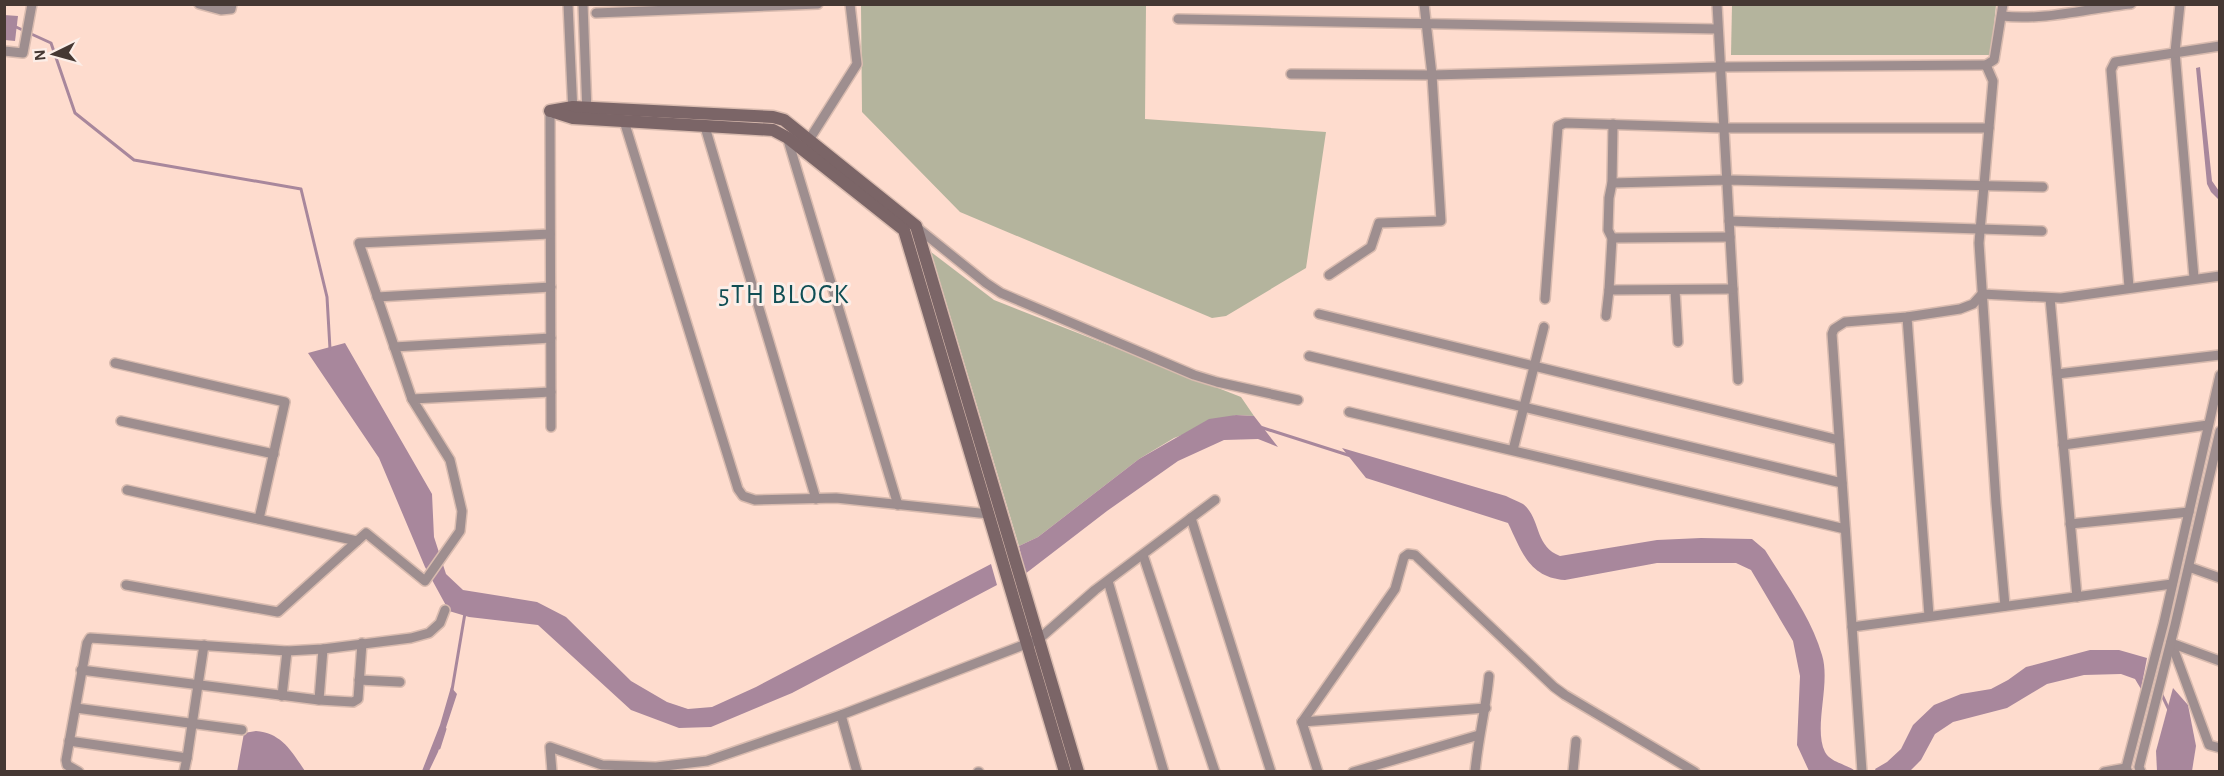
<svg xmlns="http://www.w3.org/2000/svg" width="2224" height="776" viewBox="0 0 2224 776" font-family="'Alegreya Sans',sans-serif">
<rect width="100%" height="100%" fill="#fedcce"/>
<g fill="#b4b49d">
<polygon points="861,5 1146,5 1145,119 1326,132 1306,268 1226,316 1212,318 960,212 862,112"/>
<polygon points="1732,5 1996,5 1991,55 1731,55"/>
<polygon points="931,252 994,300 1241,397 1254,416 1236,415 1174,438 1139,459 1038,537 1019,546"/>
</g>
<g fill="#a8879c">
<polygon points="4,15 18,16 15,41 5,40"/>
<polygon points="2200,67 2212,181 2219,191 2219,200 2211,192 2207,184 2196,68"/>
<polygon points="345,343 432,494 434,537 446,574 463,590 537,602 566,617 631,681 667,702 688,709 712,707 756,687 991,564 997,585 792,693 711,727 679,728 631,710 538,625 469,617 449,611 425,567 379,458 308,353"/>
<polygon points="1236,415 1254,416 1278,447 1258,439 1224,440 1178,461 1107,511 1025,574 1019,546 1038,537 1139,459 1209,419"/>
<path d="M1342,448L1506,496C1511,499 1518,501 1523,504C1541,518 1534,546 1560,556L1657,540L1701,538L1752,539L1765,550C1786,584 1811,617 1822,655C1831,684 1813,728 1825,752C1831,763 1847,764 1855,771H1809L1797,745L1800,676L1793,641L1751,570L1736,563H1657L1565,580C1529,577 1522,552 1508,523L1366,478Z"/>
<polygon points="2090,650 2119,650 2147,658 2141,689 2135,679 2121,674 2084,675 2047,684 2007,708 1953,722 1935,734 1921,760 1910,771 1876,771 1875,769 1887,762 1901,749 1913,725 1934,705 1961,694 1991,689 2008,680 2026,667"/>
<polygon points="451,687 457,694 438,752 429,771 422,771 440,725"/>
<polygon points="2173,688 2188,705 2196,746 2192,771 2157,771 2156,751"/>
<path d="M256,731C282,733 292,752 305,771L237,772L244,733Z"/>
</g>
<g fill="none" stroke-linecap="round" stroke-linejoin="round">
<g stroke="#a8879c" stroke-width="3">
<polyline points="16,27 51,43 75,113 134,160 301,189 327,297 330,349"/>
<polyline points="1260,427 1351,456"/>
<polyline points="452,690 465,613"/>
<polyline points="2161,693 2170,712"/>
<polyline points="439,748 445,729"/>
</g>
<defs>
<g id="street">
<polyline points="199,4 221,10 231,9 232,4"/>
<polyline points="568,4 573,113"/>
<polyline points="583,4 587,113"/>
<polyline points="1717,4 1738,380"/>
<polyline points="2003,4 1994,60 1986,65 1993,81 1979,243 1996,503 2005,606"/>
<polyline points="2180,4 2175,52 2194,278"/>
<polyline points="596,13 818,4"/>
<path d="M2002,16C2045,21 2089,8 2131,4"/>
<polyline points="1178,19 1717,29"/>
<polyline points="4,51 23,53 32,4"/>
<polyline points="1291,74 1432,75 1719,67 1986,65"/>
<polyline points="550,111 551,427"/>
<polyline points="624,121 738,489 743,496 755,500 836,498 989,514"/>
<polyline points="1613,124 1612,183 1609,198 1608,230 1612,238 1609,290 1733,289"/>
<polyline points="705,127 816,499"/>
<polyline points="787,137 898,505"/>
<polyline points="809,140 857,64 850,4"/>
<polyline points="1612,183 1727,180 2043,187"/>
<polyline points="1729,221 2042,231"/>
<polyline points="915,226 986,283 1001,293 1194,375 1217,382 1298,400"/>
<polyline points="1612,238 1730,237"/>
<polyline points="1329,275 1371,247 1379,223 1441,221 1432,75 1424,4"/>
<polyline points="2129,287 2111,70 2115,62 2220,46"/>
<polyline points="1675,290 1678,342"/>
<polyline points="377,297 551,287"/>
<polyline points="2050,298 2077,597"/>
<polyline points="1545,299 1558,126 1565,123 1723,128 1989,128"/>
<polyline points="1319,314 1839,440"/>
<polyline points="1606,316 1609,290"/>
<polyline points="1907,317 1929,616"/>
<polyline points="394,347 551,338"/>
<polyline points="1309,356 1842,483"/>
<polyline points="115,363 285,402 259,519"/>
<polyline points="2057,374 2220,355"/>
<polyline points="412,399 359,243 550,234"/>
<polyline points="1349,412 1845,529"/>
<polyline points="121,421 274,454"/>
<polyline points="2063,445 2208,425"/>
<polyline points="1513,450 1544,327"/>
<polyline points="127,490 357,541"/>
<polyline points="1191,518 1271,772"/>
<polyline points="2070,524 2189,512"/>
<polyline points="1143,555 1215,772"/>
<polyline points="2189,567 2220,578"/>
<polyline points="1108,581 1164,772"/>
<polyline points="126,585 278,612 366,533 425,581 460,531 462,511 450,460 412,399 551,392"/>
<polyline points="1852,627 2172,584"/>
<polyline points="2171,642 2209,745 2220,748"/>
<polyline points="2171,643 2220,661"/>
<polyline points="81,670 319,700 323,649"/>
<polyline points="359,680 400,682"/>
<polyline points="282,696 287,651"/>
<polyline points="319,700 353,702 358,699 362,643"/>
<polyline points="76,708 242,730"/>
<polyline points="841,715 857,772"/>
<polyline points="1302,722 1395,589 1404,557 1408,554 1415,555 1554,687 1565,695 1695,772"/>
<polyline points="1302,722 1486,708"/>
<polyline points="1302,722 1318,772"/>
<polyline points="69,741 187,758 204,645"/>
<polyline points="79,772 67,765 66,760 87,643 90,638 287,651 323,649 411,638 429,633 440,623 445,610"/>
<polyline points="184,772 187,758"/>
<polyline points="552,772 550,747 602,765 656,767 707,761 841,715 1039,639 1095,590 1215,500"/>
<polyline points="978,772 979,772"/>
<polyline points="1353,772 1479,735"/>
<path d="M1475,772C1478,739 1486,708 1489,676"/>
<polyline points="1573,772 1576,741"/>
<polyline points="1862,772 1832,334 1834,329 1845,322 1907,317 1960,309 1973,304 1982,294 2061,298 2220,276"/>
<polyline points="2104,772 2126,768"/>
<polyline points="2128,772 2126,768 2164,622 2220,375"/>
<polyline points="2141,772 2139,767 2175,625 2220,431"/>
</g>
<g id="secondary">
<polyline points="550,111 573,107 773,117 784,120 916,226 1078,772"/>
<polyline points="554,112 573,118 773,130 788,138 904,230 1065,772"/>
</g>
</defs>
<use href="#street" stroke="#d9bbaf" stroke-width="12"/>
<use href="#secondary" stroke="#d9bbaf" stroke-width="15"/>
<use href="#street" stroke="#9e8e8f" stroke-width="9"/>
<use href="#secondary" stroke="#7b6567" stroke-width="12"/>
</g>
<g text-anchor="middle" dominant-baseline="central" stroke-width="6" stroke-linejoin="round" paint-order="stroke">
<g font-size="27" letter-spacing="1.5" fill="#104e54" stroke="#fceee8">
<text x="784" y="294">5TH BLOCK</text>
</g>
</g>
<rect width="2224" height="776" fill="none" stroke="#453833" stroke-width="12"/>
<g transform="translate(54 54) rotate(265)" stroke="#fceee8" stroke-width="4.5" paint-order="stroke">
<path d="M0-4.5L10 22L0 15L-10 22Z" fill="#453833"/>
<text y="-9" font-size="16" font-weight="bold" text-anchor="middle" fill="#453833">N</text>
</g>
</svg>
